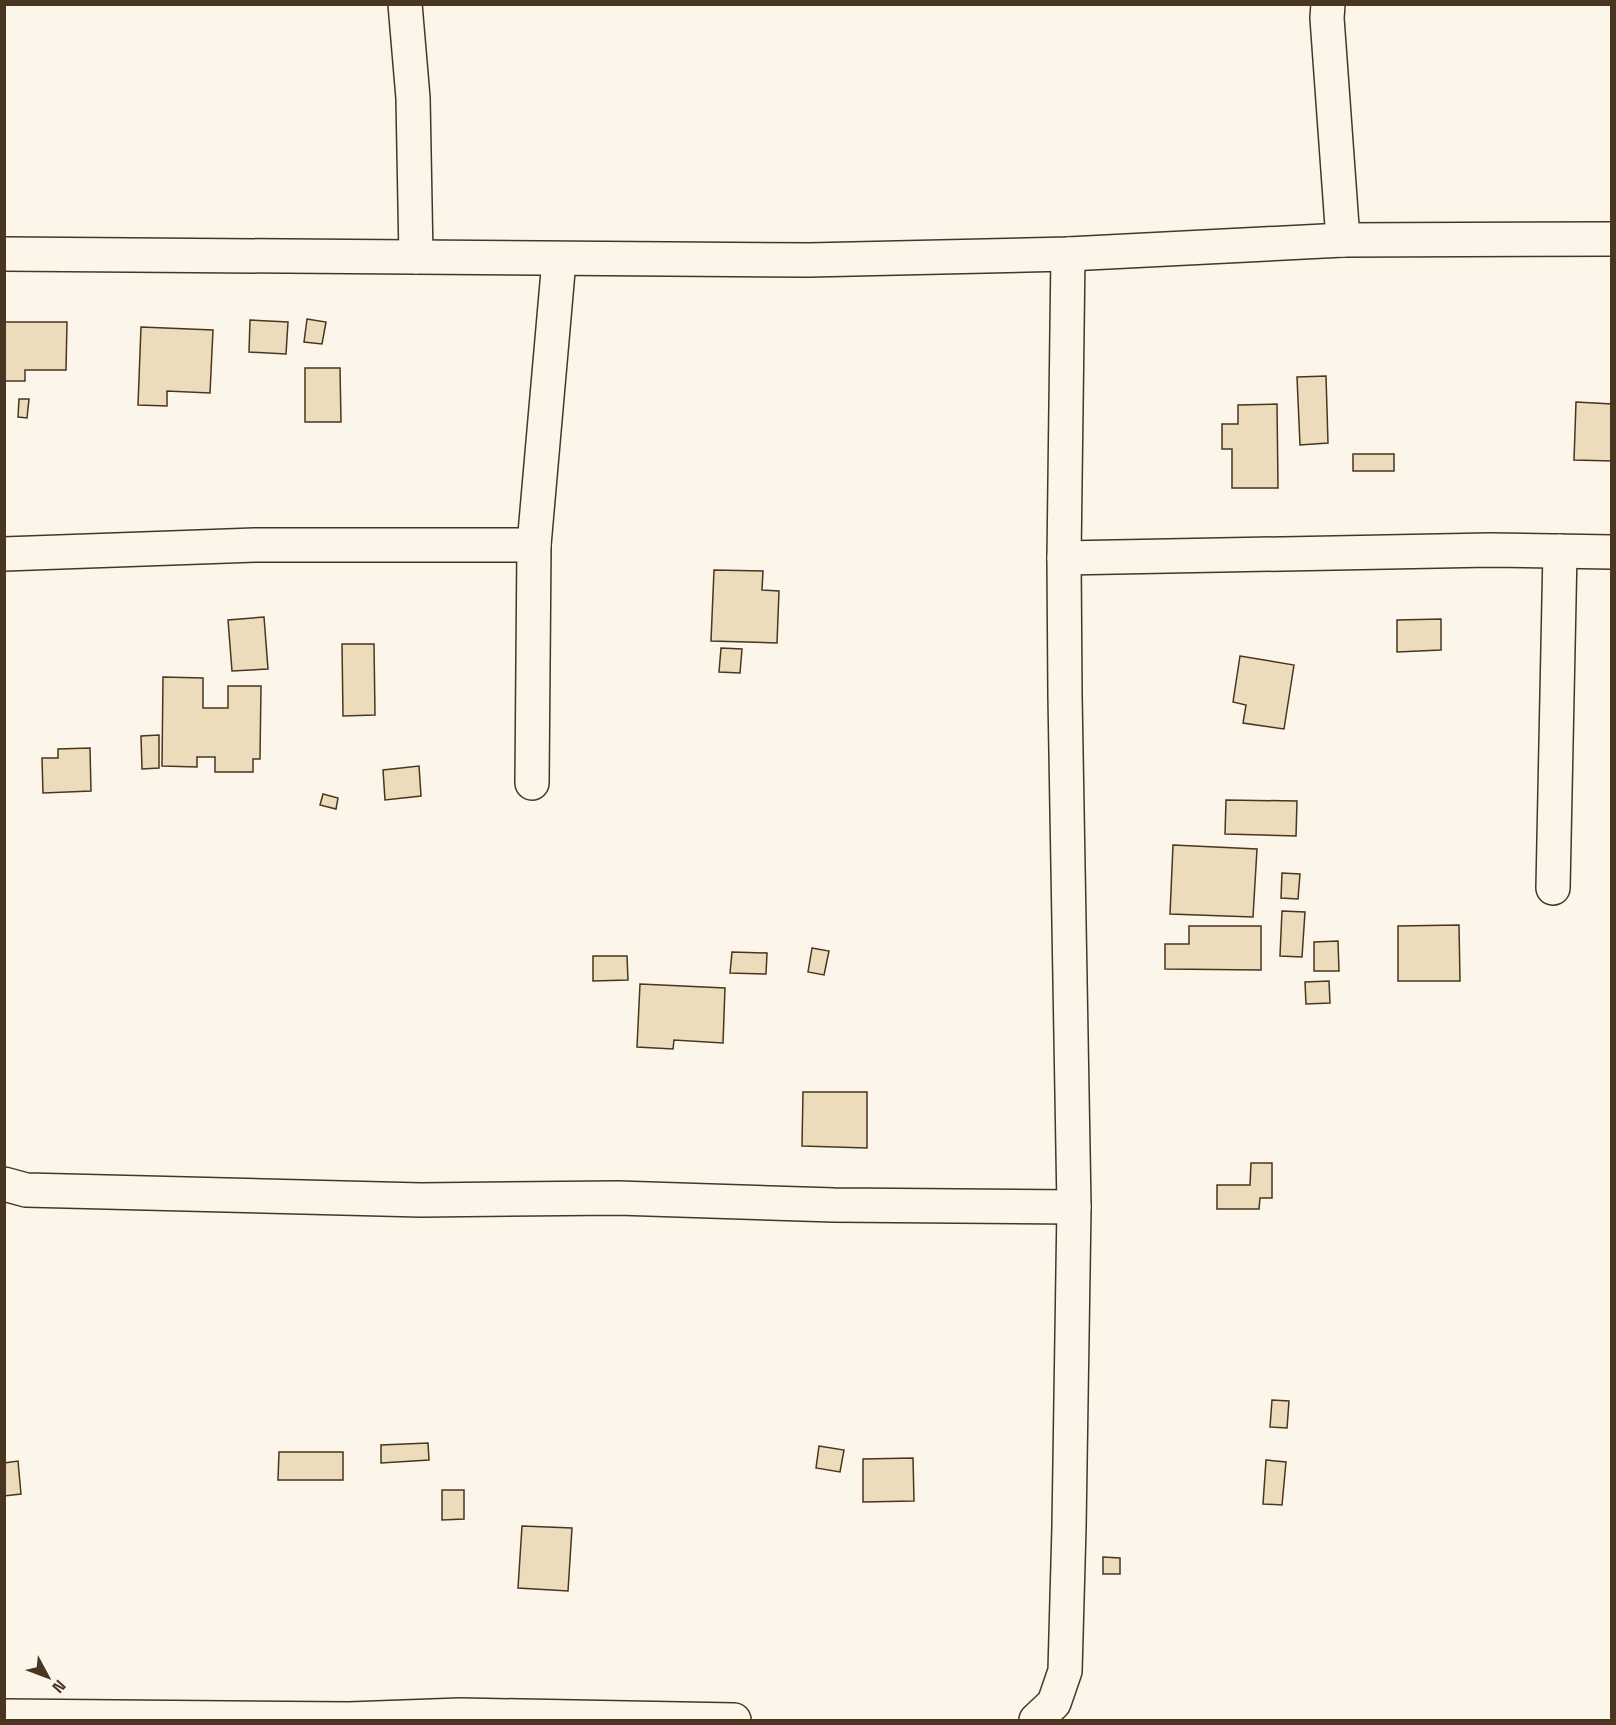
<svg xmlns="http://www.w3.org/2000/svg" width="1616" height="1725" viewBox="0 0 1616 1725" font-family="'Space Grotesk',sans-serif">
<rect width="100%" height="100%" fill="#fbf6e9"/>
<g fill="#ecdcbc" stroke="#4a3520" stroke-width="1.5">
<polygon points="307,319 326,322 322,344 304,342"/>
<polygon points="250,320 288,322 286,354 249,352"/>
<polygon points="4,322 67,322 66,370 25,370 25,381 4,381"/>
<polygon points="141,327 213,330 210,393 167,391 167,406 138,405"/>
<polygon points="305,368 340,368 341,422 305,422"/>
<polygon points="1326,376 1328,443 1300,445 1297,377"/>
<polygon points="19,399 29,399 27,418 18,417"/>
<polygon points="1576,402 1612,404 1612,461 1574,460"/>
<polygon points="1277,404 1278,488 1232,488 1232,449 1222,449 1222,424 1238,424 1238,405"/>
<rect x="1353" y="454" width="41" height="17"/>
<polygon points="714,570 763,571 762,590 779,591 777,643 711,641"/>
<polygon points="264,617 268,669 232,671 228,620"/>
<polygon points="1441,619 1441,650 1397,652 1397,620"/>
<polygon points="342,644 374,644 375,715 343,716"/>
<polygon points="721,648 742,649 740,673 719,672"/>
<polygon points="1240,656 1294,665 1284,729 1243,723 1246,705 1233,702"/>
<polygon points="163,677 203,678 203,708 228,708 228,686 261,686 260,759 253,759 253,772 215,772 215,757 197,757 197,767 162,766"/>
<polygon points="159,735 159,768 142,769 141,736"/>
<polygon points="90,748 91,791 43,793 42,758 58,758 58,749"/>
<polygon points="419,766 421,796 385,800 383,770"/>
<polygon points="323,794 338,798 336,809 320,805"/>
<polygon points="1226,800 1297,801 1296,836 1225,834"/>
<polygon points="1173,845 1257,849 1253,917 1170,914"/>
<polygon points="1282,873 1300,874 1298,899 1281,898"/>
<polygon points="1282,911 1305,912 1302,957 1280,956"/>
<polygon points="1459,925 1460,981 1398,981 1398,926"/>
<polygon points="1189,926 1261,926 1261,970 1165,969 1165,944 1189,944"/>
<polygon points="1338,941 1339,971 1314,971 1314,942"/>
<polygon points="812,948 829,951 824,975 808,972"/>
<polygon points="732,952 767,953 766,974 730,973"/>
<polygon points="593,956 627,956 628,980 593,981"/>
<polygon points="1329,981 1330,1003 1306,1004 1305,982"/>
<polygon points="640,984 725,988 723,1043 674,1040 673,1049 637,1047"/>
<polygon points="803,1092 867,1092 867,1148 802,1146"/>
<polygon points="1251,1163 1272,1163 1272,1198 1260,1198 1259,1209 1217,1209 1217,1185 1250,1185"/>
<polygon points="1272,1400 1289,1401 1287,1428 1270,1427"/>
<polygon points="428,1443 429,1460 381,1463 381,1445"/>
<polygon points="819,1446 844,1450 840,1472 816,1468"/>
<polygon points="279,1452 343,1452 343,1480 278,1480"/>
<polygon points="913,1458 914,1501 863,1502 863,1459"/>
<polygon points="1266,1460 1286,1462 1282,1505 1263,1504"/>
<polygon points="18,1461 21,1494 4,1496 4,1463"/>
<polygon points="442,1490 464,1490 464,1519 442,1520"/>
<polygon points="522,1526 572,1528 568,1591 518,1588"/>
<polygon points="1103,1557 1120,1558 1120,1574 1103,1574"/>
</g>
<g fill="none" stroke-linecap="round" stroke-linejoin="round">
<defs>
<g id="minor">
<polyline points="405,4 413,98 416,257"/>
<polyline points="1328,4 1327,18 1343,240"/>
<polyline points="4,254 809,260 1068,254 1343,240 1612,239"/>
<polyline points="4,554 255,545 534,545"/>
<polyline points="1064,558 1490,550 1612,552"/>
<polyline points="532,783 534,545 559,260"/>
<polyline points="1553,888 1560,551"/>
<polyline points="4,1184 26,1190 421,1200 618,1198 834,1205 1074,1207"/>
<polyline points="4,1716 349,1719 460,1715 734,1720"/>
<polyline points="1036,1720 1054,1703 1065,1671 1069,1527 1074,1207 1065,696 1064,558 1068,254"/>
</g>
</defs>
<use href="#minor" stroke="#4a3520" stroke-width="36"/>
<use href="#minor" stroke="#fbf6e9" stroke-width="33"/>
</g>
<rect width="1616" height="1725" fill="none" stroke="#4a3520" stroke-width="12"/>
<g transform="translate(48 1677) rotate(131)" stroke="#fbf6e9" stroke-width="4.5" paint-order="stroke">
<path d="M0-4.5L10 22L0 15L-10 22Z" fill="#4a3520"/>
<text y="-9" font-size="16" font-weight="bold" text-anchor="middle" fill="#4a3520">N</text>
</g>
</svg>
